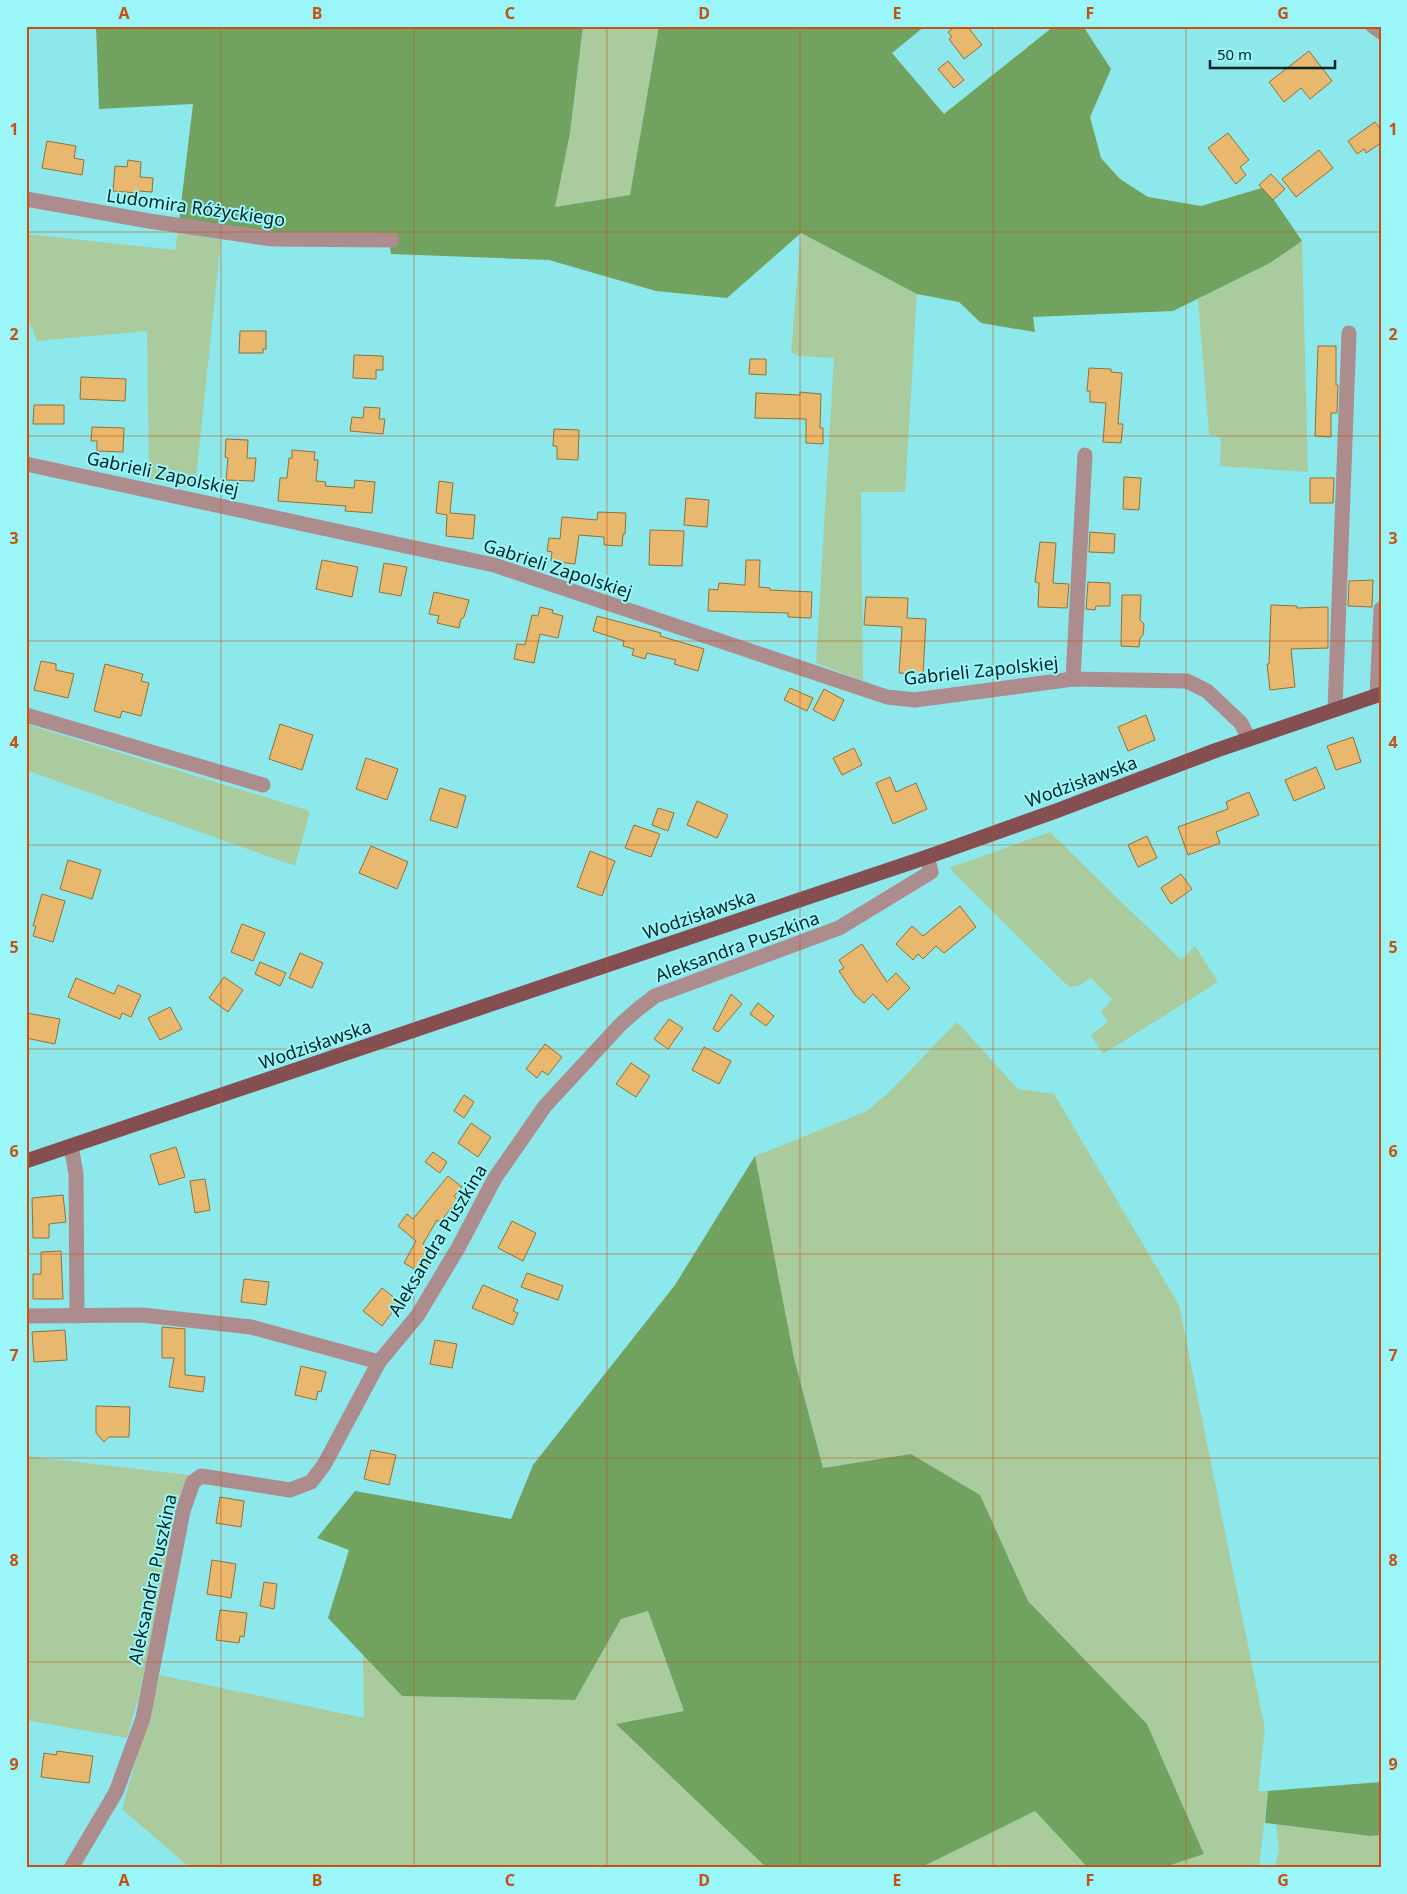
<svg xmlns="http://www.w3.org/2000/svg" width="1407" height="1894" viewBox="0 0 1407 1894" font-family="'Noto Sans',sans-serif">
<rect width="100%" height="100%" fill="#8de8eb"/>
<g fill="#aacb9e">
<polygon points="583,26 659,26 630,195 554,207 571,127"/>
<polygon points="178,232 221,240 195,488 149,480 147,331 37,341 26,313 26,234 175,250"/>
<polygon points="801,233 917,294 905,492 861,492 863,681 816,663 834,358 798,356 791,352"/>
<polygon points="1302,241 1308,472 1220,466 1221,438 1209,434 1198,299 1270,263"/>
<polygon points="26,724 310,811 295,866 26,770"/>
<polygon points="1050,832 1181,960 1195,946 1218,982 1103,1054 1091,1035 1108,1022 1101,1012 1112,999 1091,978 1078,986 1069,987 949,868"/>
<polygon points="957,1022 1018,1089 1054,1094 1179,1305 1265,1729 1258,1791 1268,1791 1259,1868 1162,1868 1204,1854 1147,1724 1028,1601 980,1495 911,1454 823,1468 794,1358 755,1156 867,1111 890,1091"/>
<polygon points="26,1456 189,1475 138,1699 127,1738 26,1720"/>
<polygon points="648,1611 684,1711 617,1724 767,1868 190,1868 122,1809 160,1675 364,1718 363,1655 402,1696 575,1700 621,1619"/>
<polygon points="1035,1811 1088,1868 920,1868"/>
<polygon points="1276,1824 1370,1836 1381,1835 1381,1868 1275,1868 1279,1850"/>
</g>
<g fill="#71a25f">
<polygon points="96,26 583,26 570,133 555,207 630,195 659,26 925,26 892,53 944,114 1054,26 1083,26 1111,69 1090,117 1101,158 1120,179 1148,197 1201,206 1265,187 1302,241 1270,263 1173,311 1033,317 1035,332 981,323 959,302 917,294 801,233 727,298 656,291 549,260 391,254 388,234 270,235 179,221 193,104 99,109"/>
<polygon points="755,1156 794,1358 823,1468 911,1454 980,1495 1028,1601 1147,1724 1204,1854 1162,1868 1088,1868 1035,1811 920,1868 767,1868 616,1724 684,1711 648,1611 621,1619 575,1700 402,1696 328,1618 349,1550 317,1538 355,1491 511,1519 533,1465 675,1285"/>
<polygon points="1381,1782 1381,1835 1370,1836 1265,1823 1268,1791"/>
</g>
<g fill="#e7b86d" stroke="#937036">
<polygon points="956,26 967,26 982,45 964,59 949,39 952,37 948,32"/>
<polygon points="1309,51 1332,81 1310,99 1301,88 1284,102 1269,82"/>
<polygon points="948,61 964,80 954,88 938,69"/>
<polygon points="1375,122 1381,130 1381,143 1366,153 1364,149 1357,154 1348,141"/>
<polygon points="1228,133 1249,160 1240,167 1246,175 1236,184 1208,148"/>
<polygon points="47,141 76,146 74,158 84,160 82,175 42,168"/>
<polygon points="1319,150 1333,168 1296,197 1282,179"/>
<polygon points="128,160 141,162 140,177 153,178 152,192 138,191 138,193 113,191 115,166 127,167"/>
<polygon points="1271,174 1285,189 1273,200 1259,185"/>
<polygon points="240,331 266,331 266,349 263,349 263,353 239,353"/>
<polygon points="1318,346 1336,346 1336,385 1338,385 1337,413 1331,413 1331,437 1315,436"/>
<polygon points="354,355 383,356 383,370 376,370 376,379 353,378"/>
<polygon points="750,359 766,359 766,375 749,374"/>
<polygon points="1089,368 1111,369 1111,372 1122,373 1118,424 1123,424 1121,443 1103,442 1106,403 1090,402 1090,391 1087,391"/>
<polygon points="81,377 126,379 125,401 80,399"/>
<polygon points="800,392 821,394 820,428 823,428 823,444 806,443 806,419 755,418 756,393 800,395"/>
<polygon points="34,405 64,405 64,424 33,424"/>
<polygon points="364,407 380,408 379,419 385,419 383,434 350,431 352,417 363,418"/>
<polygon points="92,427 124,428 123,452 97,451 97,441 91,441"/>
<polygon points="554,429 579,430 578,460 557,459 557,446 553,446"/>
<polygon points="226,439 248,440 247,458 256,458 254,481 226,480 228,458 225,457"/>
<polygon points="292,450 315,452 314,460 318,460 316,481 326,482 325,486 354,488 355,480 375,482 372,513 345,511 346,506 278,501 280,478 287,478 289,458 292,458"/>
<polygon points="1124,477 1141,478 1139,510 1123,509"/>
<polygon points="1310,478 1334,478 1333,503 1310,503"/>
<polygon points="439,481 453,483 450,513 475,515 473,539 446,536 447,515 436,513"/>
<polygon points="686,498 709,500 707,527 684,525"/>
<polygon points="598,512 626,513 625,534 623,534 622,546 604,545 604,537 579,535 575,564 551,561 552,552 547,551 549,538 560,539 562,517 597,520"/>
<polygon points="650,530 684,531 682,566 649,565"/>
<polygon points="1090,532 1115,534 1114,553 1089,552"/>
<polygon points="1040,542 1056,543 1053,583 1069,584 1067,608 1038,607 1039,583 1035,582"/>
<polygon points="322,560 358,567 352,597 316,589"/>
<polygon points="746,560 760,560 759,587 770,588 770,590 812,592 811,618 788,617 788,613 708,611 709,589 718,590 719,583 745,585"/>
<polygon points="384,563 407,567 401,596 379,592"/>
<polygon points="1373,580 1372,607 1348,606 1349,581"/>
<polygon points="1088,582 1110,583 1110,606 1096,606 1095,610 1086,609"/>
<polygon points="434,592 469,600 464,617 461,619 459,628 437,623 439,616 429,614"/>
<polygon points="1122,595 1141,595 1140,620 1144,624 1143,635 1140,638 1139,647 1121,646"/>
<polygon points="866,597 908,598 907,618 926,619 923,674 899,673 902,627 864,625"/>
<polygon points="1271,605 1297,606 1297,608 1328,607 1328,648 1291,649 1295,687 1270,690 1267,664 1269,664"/>
<polygon points="540,607 553,610 552,613 563,616 558,638 540,634 534,663 514,659 517,644 525,645 532,615 538,616"/>
<polygon points="597,616 661,633 660,636 704,649 698,671 674,664 676,660 647,653 645,659 632,655 634,649 623,646 624,641 593,631"/>
<polygon points="41,661 56,664 56,670 74,674 68,698 34,690"/>
<polygon points="105,664 143,674 141,681 149,683 141,716 122,711 120,718 94,711"/>
<polygon points="790,688 813,698 807,711 784,700"/>
<polygon points="824,689 844,700 834,721 813,710"/>
<polygon points="1146,715 1155,740 1128,751 1118,727"/>
<polygon points="280,724 313,735 302,770 269,759"/>
<polygon points="1353,737 1361,762 1336,770 1327,746"/>
<polygon points="854,748 862,765 842,775 833,758"/>
<polygon points="366,758 398,769 387,800 356,789"/>
<polygon points="1316,767 1325,788 1294,801 1285,780"/>
<polygon points="890,777 896,792 916,783 927,809 893,824 876,783"/>
<polygon points="440,788 466,796 457,828 430,820"/>
<polygon points="1249,792 1259,815 1216,832 1220,843 1188,855 1178,827 1228,809 1226,802"/>
<polygon points="697,801 728,815 717,838 687,825"/>
<polygon points="658,808 674,813 668,831 652,825"/>
<polygon points="634,825 660,834 651,857 625,848"/>
<polygon points="1147,836 1157,858 1138,867 1128,845"/>
<polygon points="371,846 408,862 397,889 359,873"/>
<polygon points="590,851 615,861 602,896 577,887"/>
<polygon points="68,860 101,870 92,899 60,889"/>
<polygon points="1181,874 1192,889 1171,904 1161,888"/>
<polygon points="42,894 65,901 53,942 33,936 36,926 33,926"/>
<polygon points="960,906 976,927 944,953 936,946 923,959 918,954 913,960 896,944 912,926 923,936"/>
<polygon points="242,924 265,933 253,961 231,952"/>
<polygon points="862,944 887,982 896,973 910,988 888,1010 873,994 864,1003 855,995 839,971 844,968 839,960"/>
<polygon points="300,953 323,963 312,988 289,978"/>
<polygon points="260,962 286,973 280,986 255,974"/>
<polygon points="224,977 243,990 228,1012 209,998"/>
<polygon points="76,978 114,994 118,985 141,995 131,1017 122,1013 120,1019 68,997"/>
<polygon points="731,994 742,1004 718,1032 713,1029"/>
<polygon points="758,1003 774,1016 766,1026 750,1014"/>
<polygon points="170,1007 182,1029 160,1040 148,1018"/>
<polygon points="26,1013 60,1019 55,1044 26,1038"/>
<polygon points="669,1019 683,1028 668,1049 654,1039"/>
<polygon points="545,1044 562,1057 548,1075 542,1071 537,1078 526,1069"/>
<polygon points="704,1047 731,1061 719,1084 692,1070"/>
<polygon points="631,1063 650,1076 636,1097 616,1084"/>
<polygon points="464,1095 474,1102 464,1118 454,1111"/>
<polygon points="471,1123 491,1137 478,1157 458,1143"/>
<polygon points="176,1147 185,1177 159,1185 150,1155"/>
<polygon points="433,1152 447,1162 440,1173 425,1162"/>
<polygon points="448,1176 462,1187 454,1196 458,1200 440,1222 437,1220 423,1244 438,1252 425,1275 404,1263 416,1241 398,1226 407,1214 413,1219"/>
<polygon points="205,1179 210,1210 195,1213 190,1181"/>
<polygon points="63,1195 66,1222 49,1224 49,1238 33,1238 32,1198"/>
<polygon points="512,1221 536,1233 523,1261 498,1248"/>
<polygon points="61,1251 63,1299 33,1299 33,1274 41,1274 41,1252"/>
<polygon points="527,1273 563,1286 558,1300 521,1287"/>
<polygon points="244,1279 269,1282 266,1305 241,1302"/>
<polygon points="483,1285 518,1300 513,1311 518,1313 513,1325 472,1308"/>
<polygon points="382,1288 400,1302 382,1326 363,1311"/>
<polygon points="162,1327 185,1329 185,1375 205,1377 203,1392 169,1387 174,1358 162,1358"/>
<polygon points="65,1330 67,1360 34,1362 32,1332"/>
<polygon points="435,1340 457,1344 452,1368 430,1364"/>
<polygon points="301,1366 326,1372 321,1392 318,1391 316,1400 295,1395"/>
<polygon points="96,1406 130,1407 129,1437 109,1437 104,1442 96,1433"/>
<polygon points="371,1450 396,1455 389,1485 364,1479"/>
<polygon points="220,1497 244,1501 241,1527 216,1523"/>
<polygon points="212,1560 236,1564 231,1598 207,1594"/>
<polygon points="264,1582 277,1584 274,1609 260,1606"/>
<polygon points="220,1610 247,1613 244,1637 240,1636 239,1643 216,1640"/>
<polygon points="57,1751 93,1756 89,1783 41,1777 44,1753 56,1755"/>
</g>
<g fill="none" stroke-linecap="round" stroke-linejoin="round">
<g stroke="#ad8c8d" stroke-width="15">
<polyline points="1373,26 1381,32"/>
<polyline points="26,199 149,221 272,239 392,240"/>
<polyline points="26,464 494,565 887,697 915,700 1073,679 1187,681 1207,691 1241,723 1249,739"/>
<polyline points="1073,679 1085,455"/>
<polyline points="1377,695 1381,609"/>
<polyline points="1335,709 1349,333"/>
<polyline points="26,715 263,785"/>
<polyline points="71,1146 76,1174 77,1316"/>
<polyline points="29,1316 142,1315 251,1327 379,1362"/>
<polyline points="71,1868 116,1792 143,1718 183,1511 193,1482 201,1476 290,1490 311,1482 324,1465 379,1362 418,1315 458,1248 495,1178 545,1106 621,1024 638,1009 655,996 839,928 931,872 927,857"/>
</g>
<polyline stroke="#854e50" stroke-width="15" points="26,1161 927,857 1056,811 1217,750 1381,694"/>
</g>
<path fill="none" stroke="#c65110" stroke-width="1" stroke-opacity="0.55" d="M221,26V1868M414,26V1868M607,26V1868M800,26V1868M993,26V1868M1186,26V1868M26,232H1381M26,436H1381M26,641H1381M26,845H1381M26,1049H1381M26,1254H1381M26,1458H1381M26,1662H1381"/>
<g text-anchor="middle" dominant-baseline="central" stroke-width="4" stroke-linejoin="round" paint-order="stroke">
<g font-size="18" fill="#052324" stroke="#9af6f8">
<text transform="translate(196 207) rotate(8)">Ludomira Różyckiego</text>
<text transform="translate(163 473) rotate(12)">Gabrieli Zapolskiej</text>
<text transform="translate(558 568) rotate(18)">Gabrieli Zapolskiej</text>
<text transform="translate(981 670) rotate(-6)">Gabrieli Zapolskiej</text>
<text transform="translate(1081 781) rotate(-20)">Wodzisławska</text>
<text transform="translate(699 914) rotate(-19)">Wodzisławska</text>
<text transform="translate(737 946) rotate(-20)">Aleksandra Puszkina</text>
<text transform="translate(315 1044) rotate(-19)">Wodzisławska</text>
<text transform="translate(437 1240) rotate(-59)">Aleksandra Puszkina</text>
<text transform="translate(152 1579) rotate(-78)">Aleksandra Puszkina</text>
</g>
</g>
<rect width="1407" height="1894" fill="none" stroke="#9af6f8" stroke-width="55"/>
<path d="M1210 60v8h125v-8" fill="none" stroke="#052324" stroke-width="2.5"/>
<text x="1217" y="60" font-size="15" fill="#052324" stroke="#9af6f8" stroke-width="4" paint-order="stroke">50 m</text>
<rect x="28" y="28" width="1352" height="1838" fill="none" stroke="#c65110" stroke-width="2"/>
<g font-size="16" text-anchor="middle" font-weight="bold" fill="#c65110">
<text x="124" y="19">A</text>
<text x="317" y="19">B</text>
<text x="510" y="19">C</text>
<text x="704" y="19">D</text>
<text x="897" y="19">E</text>
<text x="1090" y="19">F</text>
<text x="1283" y="19">G</text>
<text x="14" y="135">1</text>
<text x="1393" y="135">1</text>
<text x="14" y="340">2</text>
<text x="1393" y="340">2</text>
<text x="14" y="544">3</text>
<text x="1393" y="544">3</text>
<text x="14" y="748">4</text>
<text x="1393" y="748">4</text>
<text x="14" y="953">5</text>
<text x="1393" y="953">5</text>
<text x="14" y="1157">6</text>
<text x="1393" y="1157">6</text>
<text x="14" y="1361">7</text>
<text x="1393" y="1361">7</text>
<text x="14" y="1566">8</text>
<text x="1393" y="1566">8</text>
<text x="14" y="1770">9</text>
<text x="1393" y="1770">9</text>
<text x="124" y="1886">A</text>
<text x="317" y="1886">B</text>
<text x="510" y="1886">C</text>
<text x="704" y="1886">D</text>
<text x="897" y="1886">E</text>
<text x="1090" y="1886">F</text>
<text x="1283" y="1886">G</text>
</g>
</svg>
